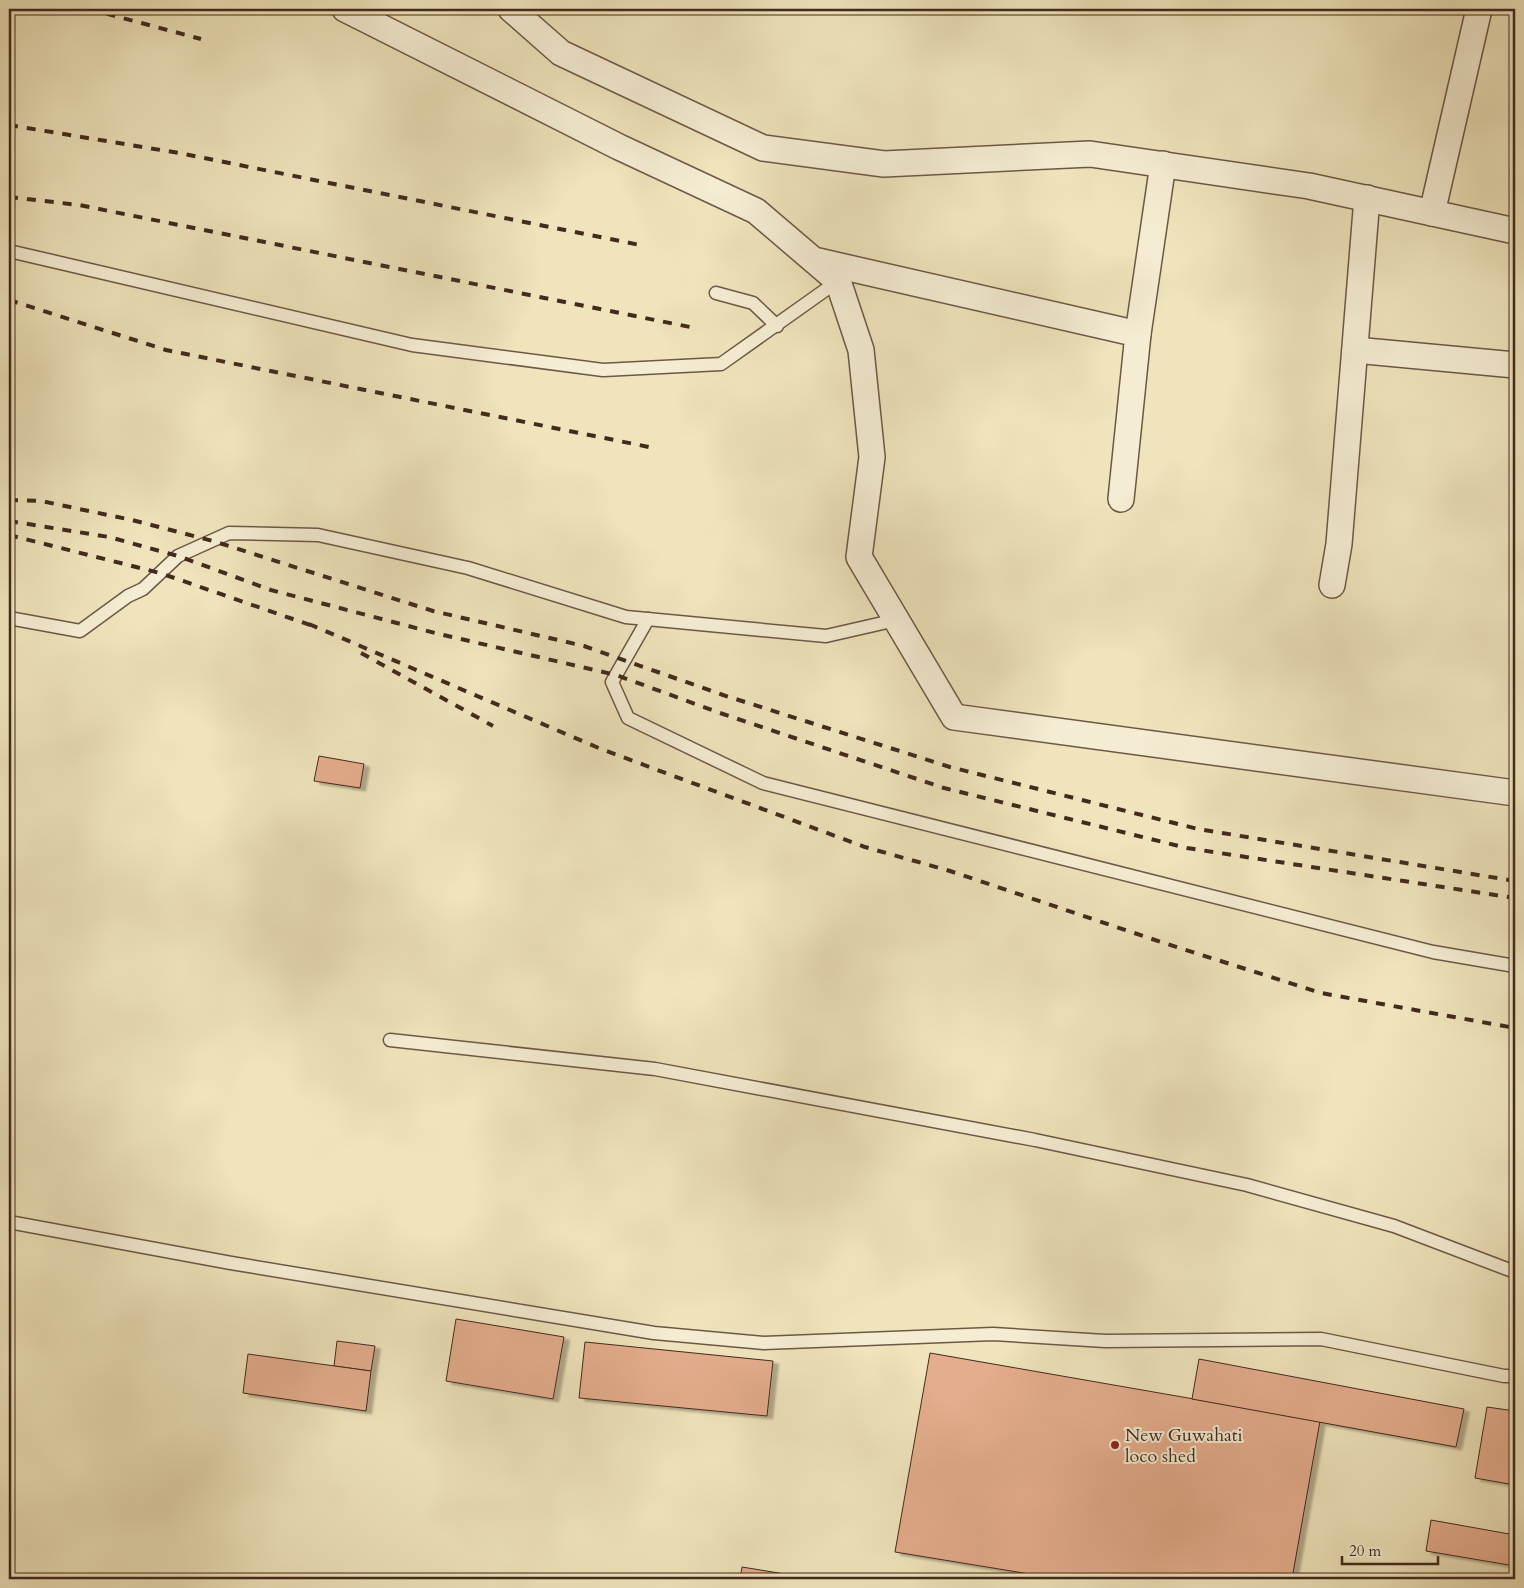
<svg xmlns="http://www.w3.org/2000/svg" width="1524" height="1588" viewBox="0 0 1524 1588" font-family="Cardo,serif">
<defs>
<filter id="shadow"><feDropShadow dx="5.5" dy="3" stdDeviation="1" flood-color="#0004"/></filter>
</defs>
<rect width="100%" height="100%" fill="#efe4bc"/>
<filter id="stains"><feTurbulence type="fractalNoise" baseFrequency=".004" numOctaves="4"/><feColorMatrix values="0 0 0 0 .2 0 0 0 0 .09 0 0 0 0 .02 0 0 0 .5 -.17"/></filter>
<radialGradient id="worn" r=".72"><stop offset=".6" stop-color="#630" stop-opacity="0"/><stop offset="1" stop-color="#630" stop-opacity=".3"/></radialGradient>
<g fill="#e4ad8d" stroke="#422a1d" filter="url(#shadow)">
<polygon points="319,756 364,764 360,788 314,781"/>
<polygon points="456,1319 564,1337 553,1399 446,1381"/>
<polygon points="337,1341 375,1346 371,1371 334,1366"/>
<polygon points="585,1342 773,1361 767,1416 579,1398"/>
<polygon points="930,1353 1320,1421 1292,1579 1060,1579 895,1552"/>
<polygon points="248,1354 371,1371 366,1411 243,1393"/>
<polygon points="1199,1359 1464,1409 1456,1447 1192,1399"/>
<polygon points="1487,1407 1515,1411 1515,1485 1475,1478"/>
<polygon points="1431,1520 1515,1535 1515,1566 1426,1551"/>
<polygon points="742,1567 815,1579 740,1579"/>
</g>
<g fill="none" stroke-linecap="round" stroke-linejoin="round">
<defs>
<g id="service">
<polyline points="9,251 412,345 603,370 721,364 838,281"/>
<polyline points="716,293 753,303 777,326"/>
<polyline points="9,618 80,631 128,596 143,589 178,556 229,533 318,535 468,568 626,617 826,636 896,620"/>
<polyline points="648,619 612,682 628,718 763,783 1433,952 1515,966"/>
<polyline points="390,1040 655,1069 1035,1140 1247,1185 1394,1226 1515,1272"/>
<polyline points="9,1222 231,1263 654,1333 764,1343 993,1334 1105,1341 1321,1339 1504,1376 1515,1376"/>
</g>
<g id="minor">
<polyline points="345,9 619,147 756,211 838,281 861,350 872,457 859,557 954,717 1515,793"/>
<polyline points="511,9 561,53 763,148 884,164 1090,154 1309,186 1515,231"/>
<polyline points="1432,213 1479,9"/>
<polyline points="818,261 1138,334 1121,499"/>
<polyline points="1138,334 1163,164"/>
<polyline points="1355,350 1515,365"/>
<polyline points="1332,585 1339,544 1367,198"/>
</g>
</defs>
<use href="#service" stroke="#6d5845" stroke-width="15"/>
<use href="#minor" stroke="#6d5845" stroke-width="28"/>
<use href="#service" stroke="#f5edd3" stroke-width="12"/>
<use href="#minor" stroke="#f5edd3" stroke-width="25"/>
<g stroke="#422a1d" stroke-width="4" stroke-dasharray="9 9" stroke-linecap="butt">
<polyline points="89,9 201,39"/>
<polyline points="9,125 179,153 640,245"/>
<polyline points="9,197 79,205 695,328"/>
<polyline points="9,300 166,350 654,448"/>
<polyline points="9,500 41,501 132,520 213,541 433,611 584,646 723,695 950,767 1198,829 1515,881"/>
<polyline points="9,521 109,537 178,556 271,590 435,633 616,675 720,713 944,788 1187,848 1515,898"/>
<polyline points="9,535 160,573 313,626"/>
<polyline points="309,624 601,749 865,847 950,871 1161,942 1321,993 1515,1028"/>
<polyline points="361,653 493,726"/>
</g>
</g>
<circle fill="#8f2418" stroke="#f5edd3" stroke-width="2" cx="1115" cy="1445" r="5"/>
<g text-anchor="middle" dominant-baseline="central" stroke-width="4" stroke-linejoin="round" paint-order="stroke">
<g font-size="18" fill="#422a1d" stroke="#f5edd3" text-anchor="start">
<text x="1125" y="1435">New Guwahati<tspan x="1125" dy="21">loco shed</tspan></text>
</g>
</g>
<rect width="1524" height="1588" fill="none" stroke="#efe4bc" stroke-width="30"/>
<rect x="10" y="10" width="1504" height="1568" fill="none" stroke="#422a1d" stroke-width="2.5"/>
<rect x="15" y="15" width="1494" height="1558" fill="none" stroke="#422a1d"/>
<path d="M1342 1556v8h96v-8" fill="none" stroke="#422a1d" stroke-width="2.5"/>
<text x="1349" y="1556" font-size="15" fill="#422a1d" stroke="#f5edd3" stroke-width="4" paint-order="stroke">20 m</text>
<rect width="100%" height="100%" filter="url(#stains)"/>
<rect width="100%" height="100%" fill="url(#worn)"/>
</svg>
